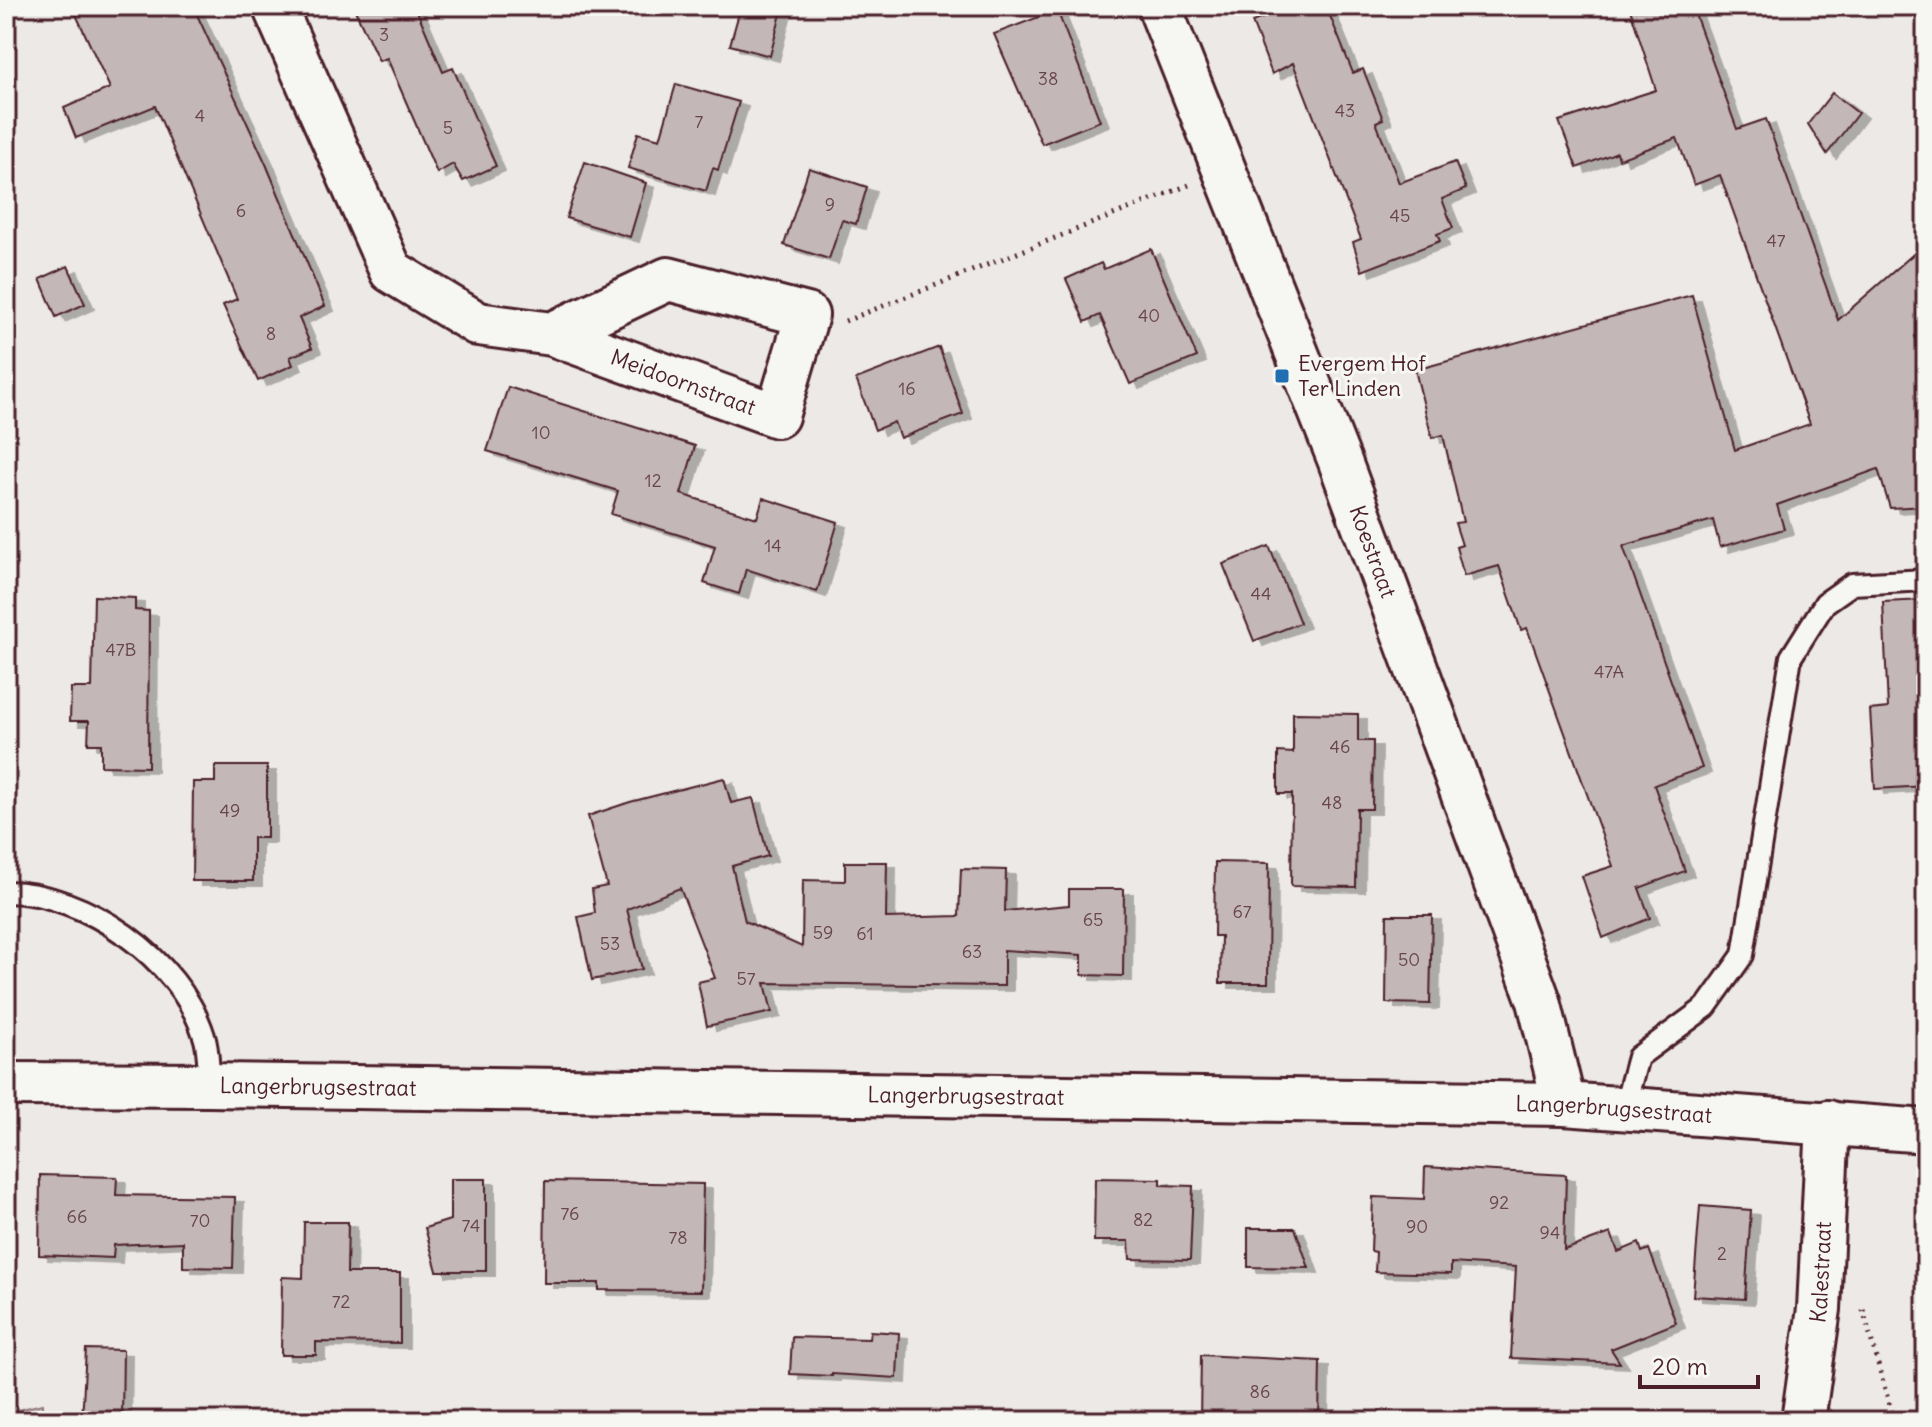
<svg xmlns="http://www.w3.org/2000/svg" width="1932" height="1427" viewBox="0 0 1932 1427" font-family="Delius,sans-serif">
<defs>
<pattern id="grass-tufts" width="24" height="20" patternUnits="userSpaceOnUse" patternTransform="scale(2)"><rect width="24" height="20" fill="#d4cbca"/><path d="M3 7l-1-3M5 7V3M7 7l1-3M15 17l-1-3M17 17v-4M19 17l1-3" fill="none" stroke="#b8aeae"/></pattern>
<filter id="shadow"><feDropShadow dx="9" dy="5" stdDeviation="0" flood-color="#0004"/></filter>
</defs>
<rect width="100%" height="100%" fill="#ece9e6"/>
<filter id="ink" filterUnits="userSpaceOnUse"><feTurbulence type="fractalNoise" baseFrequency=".0125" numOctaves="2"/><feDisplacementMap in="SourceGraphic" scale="16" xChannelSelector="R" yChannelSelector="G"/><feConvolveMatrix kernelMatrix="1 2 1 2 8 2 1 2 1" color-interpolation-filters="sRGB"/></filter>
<g filter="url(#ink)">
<polygon fill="url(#grass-tufts)" stroke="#8f757a" stroke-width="2" points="42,1404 44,1421 6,1421 6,1413"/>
<g fill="#c4b7b7" stroke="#4a1f2b" stroke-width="2" filter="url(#shadow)">
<polygon points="72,6 193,6 266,164 325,306 299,318 312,348 290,357 293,365 258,381 223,305 237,299 155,106 76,138 64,108 110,88"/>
<polygon points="353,6 415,6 443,72 453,68 496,166 463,181 453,164 437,173 387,58 379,61"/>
<polygon points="741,6 783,6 770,56 730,45"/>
<polygon points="1292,6 1326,6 1353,73 1363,69 1383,119 1376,122 1399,183 1455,162 1466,189 1442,199 1453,228 1437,234 1440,241 1362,271 1353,242 1361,239 1293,63 1272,74 1252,22"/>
<polygon points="1629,6 1692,6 1737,129 1766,119 1838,320 1926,243 1926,326 1915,336 1926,367 1926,506 1890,508 1878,469 1777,505 1784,529 1720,547 1713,520 1623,546 1702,768 1654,785 1685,871 1639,888 1650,918 1603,938 1582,876 1613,866 1527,628 1521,630 1499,566 1464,576 1456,547 1462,545 1455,523 1463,522 1443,435 1432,438 1415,370 1692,295 1735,450 1810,424 1720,175 1694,185 1677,138 1619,159 1617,152 1577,168 1559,121 1656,90"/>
<polygon points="1057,10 1100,121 1042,144 994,34"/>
<polygon points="676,84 739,102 718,170 713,168 706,191 628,168 638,133 660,139"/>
<polygon points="1832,93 1858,113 1827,154 1808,124"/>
<polygon points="585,162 646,183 630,237 566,218"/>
<polygon points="809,168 867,187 856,224 842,220 829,259 784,245"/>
<polygon points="1151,249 1197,357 1130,384 1100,315 1085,322 1066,279 1101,263 1104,269"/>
<polygon points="68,266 85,304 56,317 40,279"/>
<polygon points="939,347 963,414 900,438 894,422 875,430 856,379"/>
<polygon points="508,387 695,446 681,494 757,518 763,498 838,522 817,592 746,569 739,594 704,583 715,546 611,514 618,491 487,451"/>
<polygon points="1269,546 1300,623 1254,641 1223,564"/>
<polygon points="94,596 135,598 135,610 149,611 148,767 101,766 101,744 88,744 89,721 70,721 71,688 92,688"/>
<polygon points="1926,600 1926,786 1875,789 1870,710 1888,708 1883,602"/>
<polygon points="1293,713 1358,714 1358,741 1373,741 1372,809 1357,809 1356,887 1291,886 1292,794 1278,794 1278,752 1293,753"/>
<polygon points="215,766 267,766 267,838 253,838 253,881 192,881 193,782 215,782"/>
<polygon points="724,778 731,803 753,798 768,856 732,866 745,921 802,947 803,880 845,881 845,862 887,862 886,918 959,916 961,869 1006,870 1005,911 1069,905 1069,889 1124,889 1123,976 1082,975 1082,955 1004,950 1004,986 765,983 772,1012 707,1026 698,982 715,978 680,888 627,909 642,969 592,980 578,917 595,913 592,889 607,886 588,816 630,802"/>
<polygon points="1215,862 1269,863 1268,983 1220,983 1221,936 1214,936"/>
<polygon points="1387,915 1432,915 1430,1004 1386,1003"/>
<polygon points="1425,1167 1566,1175 1564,1250 1611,1233 1618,1252 1639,1243 1642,1252 1649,1249 1676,1323 1611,1349 1620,1363 1511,1358 1516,1267 1451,1263 1451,1274 1375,1272 1376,1252 1371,1251 1373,1197 1424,1199"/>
<polygon points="40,1175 117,1177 116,1195 235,1197 233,1268 183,1267 183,1242 114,1245 113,1258 39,1255"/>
<polygon points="1095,1178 1161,1179 1161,1185 1193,1186 1190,1260 1130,1259 1129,1241 1094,1241"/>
<polygon points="450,1179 486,1179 486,1271 437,1271 425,1228 450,1220"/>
<polygon points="545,1181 703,1184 701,1291 599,1290 599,1283 544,1283"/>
<polygon points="1700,1206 1751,1210 1745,1299 1693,1296"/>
<polygon points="304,1222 348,1222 347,1273 400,1273 400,1343 316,1342 316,1355 281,1355 282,1277 303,1278"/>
<polygon points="1248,1228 1295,1228 1309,1268 1248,1267"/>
<polygon points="870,1331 899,1333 897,1378 832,1374 832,1376 790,1374 792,1337 869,1339"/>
<polygon points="86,1349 123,1350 122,1421 82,1421"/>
<polygon points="1201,1355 1320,1361 1319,1421 1200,1421"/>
</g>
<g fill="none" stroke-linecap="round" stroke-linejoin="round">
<defs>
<g id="service">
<path d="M6,892C85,892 180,959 204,1036C209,1050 208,1069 210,1085"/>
<polyline points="1624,1108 1638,1057 1706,1007 1743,955 1791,657 1825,603 1852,584 1926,580"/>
</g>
<g id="minor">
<path id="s1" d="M274,6L391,271L478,324L552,334L777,416L807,315L668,279L552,334"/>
<path id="s2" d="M1159,6L1339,459L1539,1001L1564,1104"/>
<path id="s3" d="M6,1084L210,1085L1564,1104L1926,1131"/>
<path id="s4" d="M1803,1421L1819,1309L1828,1122"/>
</g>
</defs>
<use href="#service" stroke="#4a1f2b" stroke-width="26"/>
<use href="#minor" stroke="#4a1f2b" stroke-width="48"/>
<g stroke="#4a1f2b" stroke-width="5" stroke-dasharray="2 6" stroke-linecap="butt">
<polyline points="845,321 1189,185"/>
<polyline points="1863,1310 1894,1421"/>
</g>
<use href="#service" stroke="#f6f6f2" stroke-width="20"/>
<use href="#minor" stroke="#f6f6f2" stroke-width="42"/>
</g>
</g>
<rect fill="#1f6fb2" stroke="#f6f6f2" stroke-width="3" x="1274" y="368" width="16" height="16" rx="4"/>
<g text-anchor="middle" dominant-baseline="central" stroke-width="6" stroke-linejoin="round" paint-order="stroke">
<g font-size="18" fill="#68454e">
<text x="384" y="34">3</text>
<text x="1048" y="78">38</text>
<text x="1345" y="110">43</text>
<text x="200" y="115">4</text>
<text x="699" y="121">7</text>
<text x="448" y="127">5</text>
<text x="830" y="204">9</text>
<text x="241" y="210">6</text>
<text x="1400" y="215">45</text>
<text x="1776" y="240">47</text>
<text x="1149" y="315">40</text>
<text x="271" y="333">8</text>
<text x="907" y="388">16</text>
<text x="541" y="432">10</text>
<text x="653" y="480">12</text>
<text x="773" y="545">14</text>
<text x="1261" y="593">44</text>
<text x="121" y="649">47B</text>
<text x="1609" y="671">47A</text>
<text x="1340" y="746">46</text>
<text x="1332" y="802">48</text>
<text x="230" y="810">49</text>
<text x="1242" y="911">67</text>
<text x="1093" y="919">65</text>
<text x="823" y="932">59</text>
<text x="865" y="933">61</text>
<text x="610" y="943">53</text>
<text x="972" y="951">63</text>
<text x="1409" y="959">50</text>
<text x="746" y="978">57</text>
<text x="1499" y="1202">92</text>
<text x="570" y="1213">76</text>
<text x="77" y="1216">66</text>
<text x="1143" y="1219">82</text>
<text x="200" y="1220">70</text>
<text x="471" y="1225">74</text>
<text x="1417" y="1226">90</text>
<text x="1550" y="1232">94</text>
<text x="678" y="1237">78</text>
<text x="1722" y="1253">2</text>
<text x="341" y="1301">72</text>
<text x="1260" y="1391">86</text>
</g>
<g font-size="22" fill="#4a1f2b" stroke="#f6f6f2" text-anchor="start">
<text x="1298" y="363">Evergem Hof<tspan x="1298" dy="25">Ter Linden</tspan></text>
</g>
<g font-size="22" fill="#4a1f2b" stroke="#f6f6f2">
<text stroke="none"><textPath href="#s1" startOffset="606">Meidoornstraat</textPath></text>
<text stroke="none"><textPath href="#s2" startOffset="586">Koestraat</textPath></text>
<text stroke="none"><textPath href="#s3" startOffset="312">Langerbrugsestraat</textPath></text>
<text stroke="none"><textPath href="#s3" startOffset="960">Langerbrugsestraat</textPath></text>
<text stroke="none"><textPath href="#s3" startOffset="1608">Langerbrugsestraat</textPath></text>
<text stroke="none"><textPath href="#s4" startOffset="150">Kalestraat</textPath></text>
</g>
</g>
<rect width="1932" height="1427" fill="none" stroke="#f6f6f2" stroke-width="32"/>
<rect x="16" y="16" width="1900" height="1395" fill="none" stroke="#4a1f2b" stroke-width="3" filter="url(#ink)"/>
<path d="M1640 1375v12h118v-12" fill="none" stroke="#4a1f2b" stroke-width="4"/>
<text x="1652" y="1375" font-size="24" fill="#4a1f2b" stroke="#f6f6f2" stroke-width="6" paint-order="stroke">20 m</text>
</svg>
